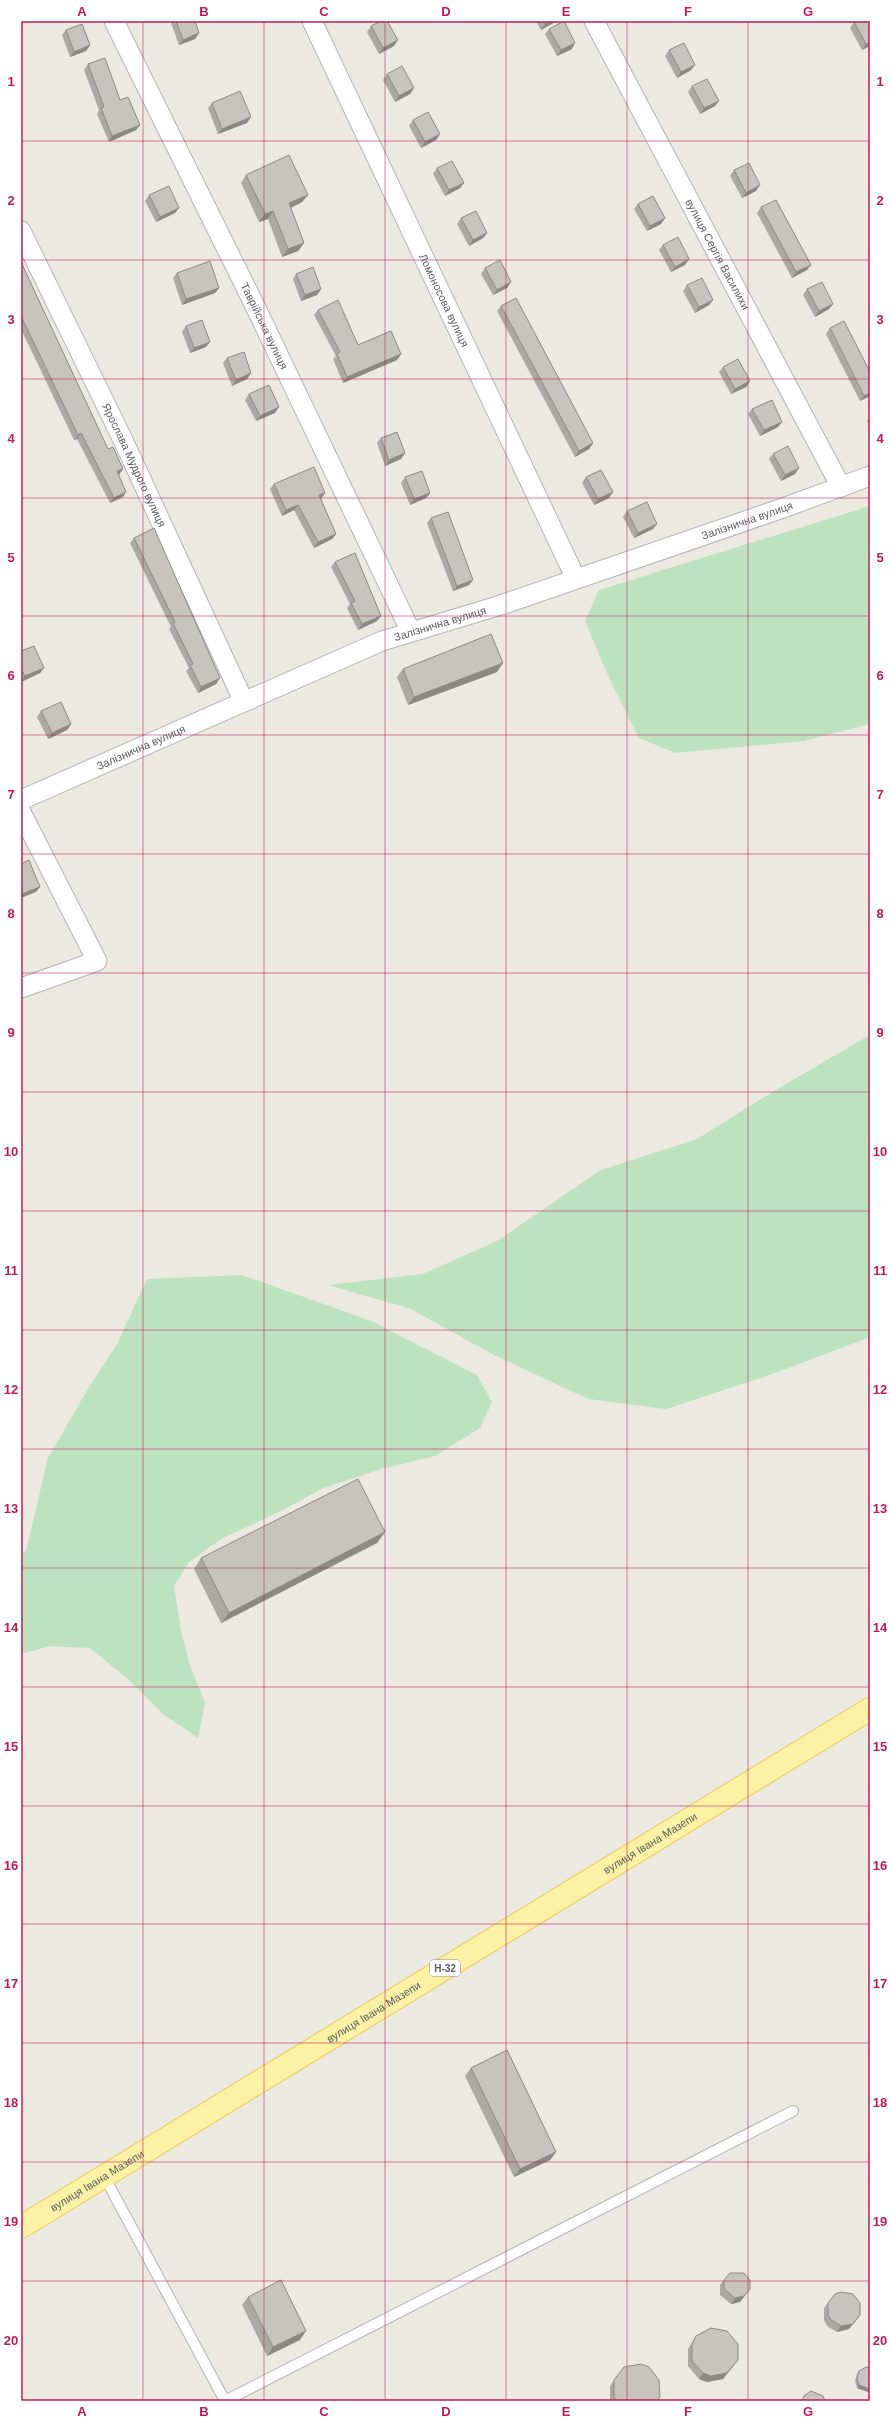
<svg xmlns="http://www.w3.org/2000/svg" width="891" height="2422" viewBox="0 0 891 2422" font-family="Arial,sans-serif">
<rect width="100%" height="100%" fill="#ebe9e0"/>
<g fill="#bde2bf">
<polygon points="870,506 870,724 804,741 675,753 639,738 610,680 585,621 599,590"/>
<polygon points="870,1035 870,1337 767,1376 666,1409 588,1399 496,1356 411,1309 328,1285 423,1274 497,1241 601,1170 697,1139 774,1091"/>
<polygon points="242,1275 371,1321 477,1375 492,1402 480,1428 435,1456 381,1469 321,1489 285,1509 221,1539 189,1562 174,1586 181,1631 190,1666 205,1703 198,1738 164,1715 129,1680 90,1648 50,1646 21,1654 21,1552 26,1551 48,1458 86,1392 117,1344 147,1279"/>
</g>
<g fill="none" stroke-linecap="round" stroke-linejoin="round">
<defs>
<g id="lane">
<polyline points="104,2176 225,2401"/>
<polyline points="225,2401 793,2111"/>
</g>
<g id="street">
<path id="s1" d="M114,21L255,306L411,632"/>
<path id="s2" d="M312,21L576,579"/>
<path id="s3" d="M594,21L841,487"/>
<path id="s4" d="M21,231L123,440L244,702"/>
<path id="s5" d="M21,800L382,641L501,605L783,508L870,476"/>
<polyline points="21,812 97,961 21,988"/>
</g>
<g id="primary">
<path id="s6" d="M21,2227L870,1709"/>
</g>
</defs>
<use href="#lane" stroke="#b1b3b7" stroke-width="12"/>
<use href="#street" stroke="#b1b3b7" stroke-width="21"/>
<use href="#primary" stroke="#ebca59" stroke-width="24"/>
<use href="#lane" stroke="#fff" stroke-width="10"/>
<use href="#street" stroke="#fff" stroke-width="19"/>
<use href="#primary" stroke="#fbf2a5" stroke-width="22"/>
</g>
<g fill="#aaa9a3">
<polygon points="173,21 195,21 199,33 195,39 179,45 171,23"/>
<polygon points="536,21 556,21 555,22 541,30"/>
<polygon points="854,22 870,46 862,50 850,28"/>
<polygon points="371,26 394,46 379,54 367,32"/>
<polygon points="549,29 572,49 557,56 545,34"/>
<polygon points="66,30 90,45 86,51 70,57 62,35"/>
<polygon points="669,50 691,70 677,78 665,56"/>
<polygon points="88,64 120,100 140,125 136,130 109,142 97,114 99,110 84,70"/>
<polygon points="387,74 414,88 410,94 395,102 383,80"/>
<polygon points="692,86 715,106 700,114 688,92"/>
<polygon points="212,103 247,123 218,134 208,108"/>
<polygon points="413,120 440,134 436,140 421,148 409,126"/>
<polygon points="437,168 464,183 460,188 445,196 433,174"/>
<polygon points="734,170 756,191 742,198 730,176"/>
<polygon points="246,175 308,195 302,202 291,208 304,243 298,251 282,257 268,219 259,222 241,183"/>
<polygon points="149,195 175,213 156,222 145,201"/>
<polygon points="638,204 665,218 661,224 647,231 634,209"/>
<polygon points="761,207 807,270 792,278 757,213"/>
<polygon points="461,218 487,233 483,238 469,246 457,224"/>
<polygon points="663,245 685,265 671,272 659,250"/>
<polygon points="21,262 119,475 123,497 110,503 77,439 74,440 21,329"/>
<polygon points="485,268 511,282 507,288 493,295 481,274"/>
<polygon points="177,273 219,288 215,293 182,305 173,278"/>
<polygon points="296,274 321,289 317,295 301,301 293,279"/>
<polygon points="687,285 713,300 709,305 695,313 683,291"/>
<polygon points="807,289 829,309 815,317 803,295"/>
<polygon points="501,306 593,443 589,449 575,457 497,311"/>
<polygon points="318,310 358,345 401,354 397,360 343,383 333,359 336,356 314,315"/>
<polygon points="186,326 206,347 190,353 182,332"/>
<polygon points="830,328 870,372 870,396 860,401 826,334"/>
<polygon points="227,358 251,373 247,379 232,386 223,363"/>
<polygon points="723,367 750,381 746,387 731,394 719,372"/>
<polygon points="249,394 275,413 256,421 245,400"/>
<polygon points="752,409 778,427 760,436 748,414"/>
<polygon points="870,417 870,427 867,421"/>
<polygon points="381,438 405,453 401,459 385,466 377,443"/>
<polygon points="773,454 795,474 781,481 769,459"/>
<polygon points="405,477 430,493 426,498 410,505 401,483"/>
<polygon points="586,477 609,498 594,505 582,483"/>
<polygon points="274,484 321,499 336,534 332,539 314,548 294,510 282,516 270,489"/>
<polygon points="627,511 653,529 634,538 623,517"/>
<polygon points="431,518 469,585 453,591 427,523"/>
<polygon points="134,538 220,678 216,684 198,693 186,671 189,668 169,629 171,627 130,543"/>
<polygon points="335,562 377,621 358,630 347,608 350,604 331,567"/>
<polygon points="21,651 44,668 40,673 21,682"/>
<polygon points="403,669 497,672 408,705 397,677"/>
<polygon points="41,711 71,724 67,730 48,739 37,717"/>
<polygon points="385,1532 377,1543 221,1623 194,1569 201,1558"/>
<polygon points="471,2068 556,2152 550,2160 514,2177 465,2076"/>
<polygon points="724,2280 750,2289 740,2302 731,2304 720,2295 720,2285"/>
<polygon points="248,2297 300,2340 267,2356 242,2305"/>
<polygon points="828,2303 856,2320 849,2329 837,2332 827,2326 824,2320 824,2308"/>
<polygon points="696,2336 738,2360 723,2379 707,2382 699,2379 688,2366 688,2349"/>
<polygon points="859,2371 868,2392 857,2388 855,2381 857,2374"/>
<polygon points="614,2380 657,2401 610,2401 610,2386"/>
</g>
<g fill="#8b8984">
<polygon points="551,21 556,21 555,22 541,30 545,24"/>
<polygon points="199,33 195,39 179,45 183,40"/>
<polygon points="398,40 394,46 379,54 383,48"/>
<polygon points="870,42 870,46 862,50 866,44"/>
<polygon points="575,43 572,49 557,56 561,50"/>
<polygon points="90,45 86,51 70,57 74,52"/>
<polygon points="695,65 691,70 677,78 681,72"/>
<polygon points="414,88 410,94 395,102 399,96"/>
<polygon points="719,101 715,106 700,114 704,108"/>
<polygon points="251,117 247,123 218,134 222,129"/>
<polygon points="140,125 136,130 109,142 112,136"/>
<polygon points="440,134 436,140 421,148 425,142"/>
<polygon points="464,183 460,188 445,196 449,190"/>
<polygon points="760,185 756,191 742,198 746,193"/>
<polygon points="308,195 302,202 284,211 289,203"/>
<polygon points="179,208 175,213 156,222 160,217"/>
<polygon points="273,211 268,219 259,222 265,214"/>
<polygon points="665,218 661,224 647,231 650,226"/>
<polygon points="487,233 483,238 469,246 473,240"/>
<polygon points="304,243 298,251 282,257 288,249"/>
<polygon points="689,259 685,265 671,272 675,267"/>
<polygon points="811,265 807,270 792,278 796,272"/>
<polygon points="511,282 507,288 493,295 497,290"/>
<polygon points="219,288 215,293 182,305 186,299"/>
<polygon points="321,289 317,295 301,301 305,295"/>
<polygon points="713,300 709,305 695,313 699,307"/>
<polygon points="833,304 829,309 815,317 819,311"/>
<polygon points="210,342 206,347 190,353 194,348"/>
<polygon points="401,354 397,360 343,383 347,377"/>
<polygon points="251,373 247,379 232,386 236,380"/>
<polygon points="750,381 746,387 731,394 735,389"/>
<polygon points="870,393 870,396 860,401 864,396"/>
<polygon points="279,407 275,413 256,421 260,416"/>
<polygon points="782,422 778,427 760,436 764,430"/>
<polygon points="81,433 77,439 74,440 78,435"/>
<polygon points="593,443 589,449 575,457 579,451"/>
<polygon points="405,453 401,459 385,466 389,460"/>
<polygon points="799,468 795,474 781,481 785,475"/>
<polygon points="123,469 119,475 117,471"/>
<polygon points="126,492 123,497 110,503 114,498"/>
<polygon points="613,492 609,498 594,505 598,499"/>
<polygon points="325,493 321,499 319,495"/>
<polygon points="430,493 426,498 410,505 414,499"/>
<polygon points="298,505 294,510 282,516 286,510"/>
<polygon points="657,524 653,529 634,538 638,533"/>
<polygon points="336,534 332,539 314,548 318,542"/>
<polygon points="473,580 469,585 453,591 457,586"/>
<polygon points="381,616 377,621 358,630 362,624"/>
<polygon points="503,663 497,672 408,705 414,697"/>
<polygon points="44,668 40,673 21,682 25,676"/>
<polygon points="220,678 216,684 198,693 201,687"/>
<polygon points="71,724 67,730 48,739 52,733"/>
<polygon points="40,887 36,892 21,898 21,894"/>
<polygon points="385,1532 377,1543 221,1623 229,1613"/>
<polygon points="556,2152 550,2160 514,2177 520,2169"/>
<polygon points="750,2289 740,2302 731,2304 735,2298"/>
<polygon points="860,2315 849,2329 837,2332 841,2326"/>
<polygon points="306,2331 300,2340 267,2356 273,2347"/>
<polygon points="738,2360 723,2379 707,2382 699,2379 703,2373"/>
<polygon points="859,2385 870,2389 870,2391 868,2392 857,2388"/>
</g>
<g fill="#c6c4bd" stroke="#8b8984">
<polygon points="176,21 195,21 199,33 183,40"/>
<polygon points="381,21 387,21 398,40 383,48 371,26"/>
<polygon points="543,21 551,21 545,24"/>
<polygon points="564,21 575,43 561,50 549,29"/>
<polygon points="856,21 870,21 870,42 866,44 854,22"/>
<polygon points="82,24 90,45 74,52 66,30"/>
<polygon points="684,43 695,65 681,72 669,50"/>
<polygon points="105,58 120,100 128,97 140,125 112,136 101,108 104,107 88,64"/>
<polygon points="402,66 414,88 399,96 387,74"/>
<polygon points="707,79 719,101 704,108 692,86"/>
<polygon points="240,91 251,117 222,129 212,103"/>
<polygon points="428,112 440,134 425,142 413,120"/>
<polygon points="289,155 308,195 289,203 304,243 288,249 273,211 265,214 246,175"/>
<polygon points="452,161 464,183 449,190 437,168"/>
<polygon points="749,163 760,185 746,193 734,170"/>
<polygon points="169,186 179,208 160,217 149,195"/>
<polygon points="653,196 665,218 650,226 638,204"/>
<polygon points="776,200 811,265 796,272 761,207"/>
<polygon points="476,211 487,233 473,240 461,218"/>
<polygon points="678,237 689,259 675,267 663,245"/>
<polygon points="500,260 511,282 497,290 485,268"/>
<polygon points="210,261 219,288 186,299 177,273"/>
<polygon points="21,262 108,449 113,447 123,469 117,471 126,492 114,498 81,433 78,435 21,316"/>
<polygon points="313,267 321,289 305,295 296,274"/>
<polygon points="702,278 713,300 699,307 687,285"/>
<polygon points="822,282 833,304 819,311 807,289"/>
<polygon points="516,298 593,443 579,451 501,306"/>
<polygon points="338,300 358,345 391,331 401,354 347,377 337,354 340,352 318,310"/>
<polygon points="202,320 210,342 194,348 186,326"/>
<polygon points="844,321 870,372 870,393 864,396 830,328"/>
<polygon points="244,352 251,373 236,380 227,358"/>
<polygon points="738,359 750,381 735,389 723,367"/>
<polygon points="269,385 279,407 260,416 249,394"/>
<polygon points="772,400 782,422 764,430 752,409"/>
<polygon points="397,432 405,453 389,460 381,438"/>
<polygon points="788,446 799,468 785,475 773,454"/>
<polygon points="314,467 325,493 319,495 336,534 318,542 298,505 286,510 274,484"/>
<polygon points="601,470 613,492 598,499 586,477"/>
<polygon points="422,471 430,493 414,499 405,477"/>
<polygon points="647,502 657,524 638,533 627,511"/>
<polygon points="448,512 473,580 457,586 431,518"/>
<polygon points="154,528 220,678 201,687 190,665 193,664 173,623 175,622 134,538"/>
<polygon points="355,553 381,616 362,624 351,603 355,601 335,562"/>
<polygon points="491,634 503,663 414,697 403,669"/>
<polygon points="34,646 44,668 25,676 21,669 21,651"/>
<polygon points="61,702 71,724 52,733 41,711"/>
<polygon points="29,860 40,887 21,894 21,864"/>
<polygon points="358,1479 385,1532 229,1613 201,1558"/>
<polygon points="507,2050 556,2152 520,2169 471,2068"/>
<polygon points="730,2273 744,2273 750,2280 750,2289 744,2296 735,2298 724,2289 724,2280"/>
<polygon points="281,2280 306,2331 273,2347 248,2297"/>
<polygon points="841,2292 853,2294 860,2303 860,2315 853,2324 841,2326 831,2320 828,2315 828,2303 835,2294"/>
<polygon points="711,2328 727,2331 738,2344 738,2360 727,2373 711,2376 703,2373 692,2361 692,2344 696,2336"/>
<polygon points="641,2364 649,2367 659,2380 660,2397 657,2401 617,2401 614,2397 614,2380 624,2367"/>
<polygon points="866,2367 870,2368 870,2389 859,2385 857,2378 859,2371"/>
<polygon points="811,2391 823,2396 825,2401 802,2401 804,2396"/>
</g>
<path fill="none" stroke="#c2185b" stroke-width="1" stroke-opacity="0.55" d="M143,21V2401M264,21V2401M385,21V2401M506,21V2401M627,21V2401M748,21V2401M21,141H870M21,260H870M21,379H870M21,498H870M21,616H870M21,735H870M21,854H870M21,973H870M21,1092H870M21,1211H870M21,1330H870M21,1449H870M21,1568H870M21,1687H870M21,1806H870M21,1924H870M21,2043H870M21,2162H870M21,2281H870"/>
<g text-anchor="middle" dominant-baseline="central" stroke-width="3" stroke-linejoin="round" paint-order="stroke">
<rect fill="#fff" stroke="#8b8d90" stroke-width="1" x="430" y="1960" width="30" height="16" rx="3"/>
<g font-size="10" font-weight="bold" fill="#595c60">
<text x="445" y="1968">Н-32</text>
</g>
<g font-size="11" fill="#595c60" stroke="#fff">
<text stroke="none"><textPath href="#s3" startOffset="264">вулиця Сергія Василихи</textPath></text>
<text stroke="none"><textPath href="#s2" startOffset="309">Ломоносова вулиця</textPath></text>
<text stroke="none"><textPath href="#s1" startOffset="340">Таврійська вулиця</textPath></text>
<text stroke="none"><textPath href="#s4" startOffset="260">Ярослава Мудрого вулиця</textPath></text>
<text stroke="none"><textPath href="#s5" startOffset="779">Залізнична вулиця</textPath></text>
<text stroke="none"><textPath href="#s5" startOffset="455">Залізнична вулиця</textPath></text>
<text stroke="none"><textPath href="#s5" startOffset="131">Залізнична вулиця</textPath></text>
<text stroke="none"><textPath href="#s6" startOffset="737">вулиця Івана Мазепи</textPath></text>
<text stroke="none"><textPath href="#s6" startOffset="413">вулиця Івана Мазепи</textPath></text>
<text stroke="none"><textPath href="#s6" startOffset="89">вулиця Івана Мазепи</textPath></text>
</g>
</g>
<rect width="891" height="2422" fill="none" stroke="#ffffff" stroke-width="44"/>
<rect x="22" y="22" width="847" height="2378" fill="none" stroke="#c2185b" stroke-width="1.5"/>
<g font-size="13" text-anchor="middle" font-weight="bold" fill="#c2185b">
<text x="82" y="16">A</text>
<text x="204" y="16">B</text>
<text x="324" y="16">C</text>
<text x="446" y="16">D</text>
<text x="566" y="16">E</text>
<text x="688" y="16">F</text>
<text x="808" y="16">G</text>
<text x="11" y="86">1</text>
<text x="880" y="86">1</text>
<text x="11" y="205">2</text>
<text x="880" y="205">2</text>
<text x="11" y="324">3</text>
<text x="880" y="324">3</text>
<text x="11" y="443">4</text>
<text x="880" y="443">4</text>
<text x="11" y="562">5</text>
<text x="880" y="562">5</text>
<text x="11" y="680">6</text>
<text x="880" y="680">6</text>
<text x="11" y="799">7</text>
<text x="880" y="799">7</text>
<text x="11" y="918">8</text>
<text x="880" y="918">8</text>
<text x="11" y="1037">9</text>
<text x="880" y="1037">9</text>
<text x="11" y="1156">10</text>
<text x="880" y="1156">10</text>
<text x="11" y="1275">11</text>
<text x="880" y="1275">11</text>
<text x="11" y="1394">12</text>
<text x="880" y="1394">12</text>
<text x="11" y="1513">13</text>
<text x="880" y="1513">13</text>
<text x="11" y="1632">14</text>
<text x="880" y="1632">14</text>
<text x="11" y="1751">15</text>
<text x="880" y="1751">15</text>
<text x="11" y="1870">16</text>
<text x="880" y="1870">16</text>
<text x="11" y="1988">17</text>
<text x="880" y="1988">17</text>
<text x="11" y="2107">18</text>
<text x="880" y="2107">18</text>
<text x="11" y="2226">19</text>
<text x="880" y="2226">19</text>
<text x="11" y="2345">20</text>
<text x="880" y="2345">20</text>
<text x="82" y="2416">A</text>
<text x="204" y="2416">B</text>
<text x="324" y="2416">C</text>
<text x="446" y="2416">D</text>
<text x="566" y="2416">E</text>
<text x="688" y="2416">F</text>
<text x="808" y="2416">G</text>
</g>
</svg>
